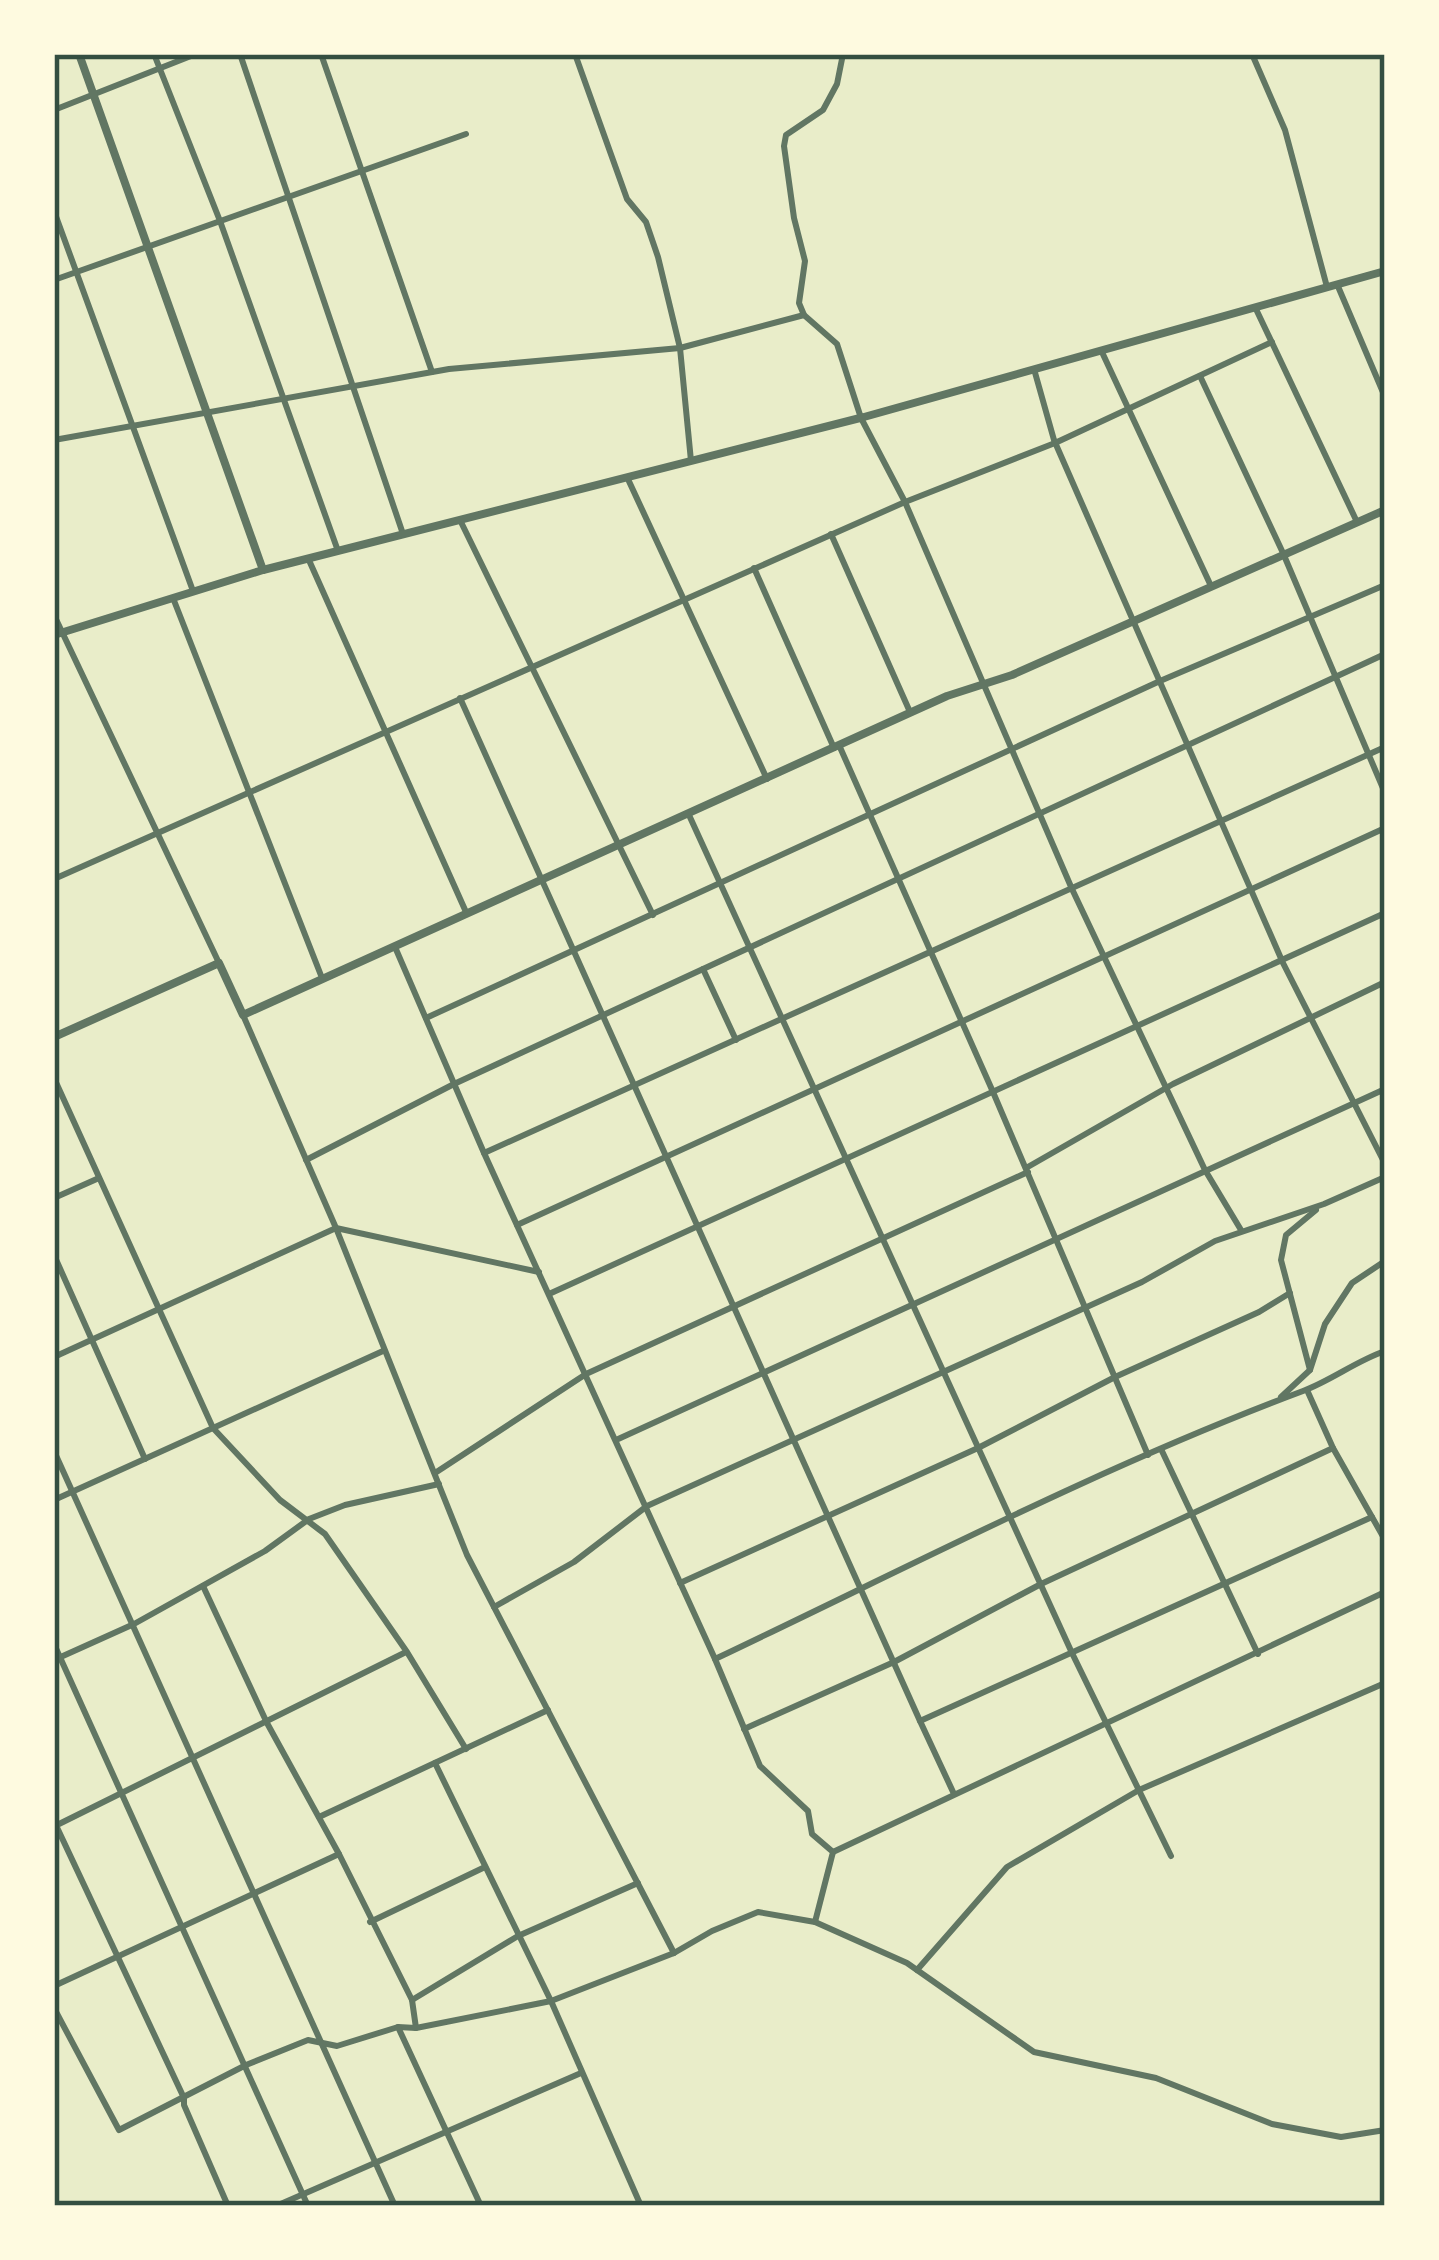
<svg xmlns="http://www.w3.org/2000/svg" width="1439" height="2260" viewBox="0 0 1439 2260" font-family="'Exo 2',sans-serif">
<rect width="100%" height="100%" fill="#e9edc9"/>
<g fill="none" stroke-linecap="round" stroke-linejoin="round">
<g stroke="#617663" stroke-width="6">
<polyline points="154,54 220,221 338,551"/>
<polyline points="240,54 403,534"/>
<polyline points="321,54 432,372"/>
<polyline points="575,54 627,199 646,222 658,257 680,348 691,461"/>
<polyline points="843,54 837,84 823,110 786,135 784,146 794,218 805,261 799,303 804,315 837,344 861,418 905,502 1072,889 1205,1170 1241,1230"/>
<polyline points="1252,54 1285,130 1327,287"/>
<polyline points="54,110 196,54"/>
<polyline points="54,211 193,591"/>
<polyline points="54,280 466,134"/>
<polyline points="1337,284 1385,397"/>
<polyline points="1255,307 1357,522"/>
<polyline points="1101,350 1211,586"/>
<polyline points="1034,369 1054,440 1283,963 1385,1164"/>
<polyline points="1200,376 1283,553 1385,793"/>
<polyline points="54,440 449,369 680,348 804,315"/>
<polyline points="627,477 767,779"/>
<polyline points="460,520 653,915"/>
<polyline points="831,534 910,712"/>
<polyline points="308,558 466,912"/>
<polyline points="754,568 834,748"/>
<polyline points="173,598 322,978"/>
<polyline points="54,615 219,963"/>
<polyline points="460,698 920,1721 1372,1517"/>
<polyline points="839,745 993,1092 1148,1455"/>
<polyline points="689,815 1072,1653 1171,1856"/>
<polyline points="54,879 905,502 1055,443 1272,342"/>
<path d="M395,947L484,1153L715,1659C909,1567 1102,1466 1303,1391C1332,1380 1356,1361 1385,1351"/>
<polyline points="703,969 736,1040"/>
<polyline points="243,1015 336,1228 467,1555 674,1953"/>
<polyline points="426,1018 1160,681 1385,585"/>
<polyline points="54,1078 213,1428 280,1500 325,1534 407,1652 466,1749"/>
<polyline points="484,1153 1385,747"/>
<polyline points="306,1160 454,1084 1385,654"/>
<polyline points="1026,1168 1173,1084 1385,982"/>
<polyline points="54,1198 99,1178"/>
<polyline points="517,1225 1385,828"/>
<polyline points="54,1255 145,1459"/>
<polyline points="549,1294 1385,913"/>
<polyline points="54,1357 336,1228 539,1272"/>
<polyline points="1310,1370 1281,1260 1286,1235 1316,1210"/>
<polyline points="1307,1390 1333,1448 1385,1540"/>
<polyline points="1281,1397 1310,1370 1325,1324 1352,1283 1385,1261"/>
<polyline points="616,1440 1385,1089"/>
<polyline points="1161,1449 1258,1654"/>
<polyline points="54,1451 395,2206"/>
<polyline points="435,1473 586,1374 1028,1172"/>
<polyline points="54,1500 383,1351"/>
<polyline points="680,1583 978,1448 1115,1377 1259,1312 1290,1293"/>
<polyline points="203,1586 267,1723 339,1854 412,2000 416,2028"/>
<polyline points="494,1607 574,1562 647,1506 1142,1282 1215,1241 1324,1204 1385,1177"/>
<polyline points="54,1644 308,2206"/>
<polyline points="715,1659 760,1766 808,1811 812,1834 833,1852 815,1922"/>
<polyline points="54,1660 134,1624 265,1551 309,1519 345,1505 439,1484"/>
<polyline points="920,1721 954,1794"/>
<polyline points="744,1729 894,1662 1041,1584 1333,1448"/>
<polyline points="435,1763 551,2001 641,2206"/>
<polyline points="319,1817 548,1710"/>
<polyline points="54,1821 184,2098 184,2105 228,2206"/>
<polyline points="57,1825 406,1652"/>
<polyline points="833,1852 1385,1592"/>
<polyline points="370,1922 485,1867"/>
<polyline points="917,1970 1007,1867 1139,1790 1385,1683"/>
<polyline points="54,1986 339,1854"/>
<polyline points="412,2000 518,1936 638,1883"/>
<polyline points="54,2008 119,2130 246,2065 308,2040 337,2046 398,2027 416,2028 551,2001 674,1953 712,1931 758,1912 815,1922 907,1963 1034,2052 1156,2078 1272,2124 1341,2137 1385,2130"/>
<polyline points="398,2027 481,2206"/>
<polyline points="276,2206 581,2073"/>
</g>
<g stroke="#617663" stroke-width="8">
<polyline points="79,54 263,570"/>
<polyline points="54,635 263,570 864,417 1385,271"/>
<polyline points="54,1037 219,963 243,1015 947,696 1012,675 1385,510"/>
</g>
</g>
<rect width="1439" height="2260" fill="none" stroke="#fefae0" stroke-width="114"/>
<rect x="57" y="57" width="1325" height="2146" fill="none" stroke="#344e41" stroke-width="4.5"/>
</svg>
